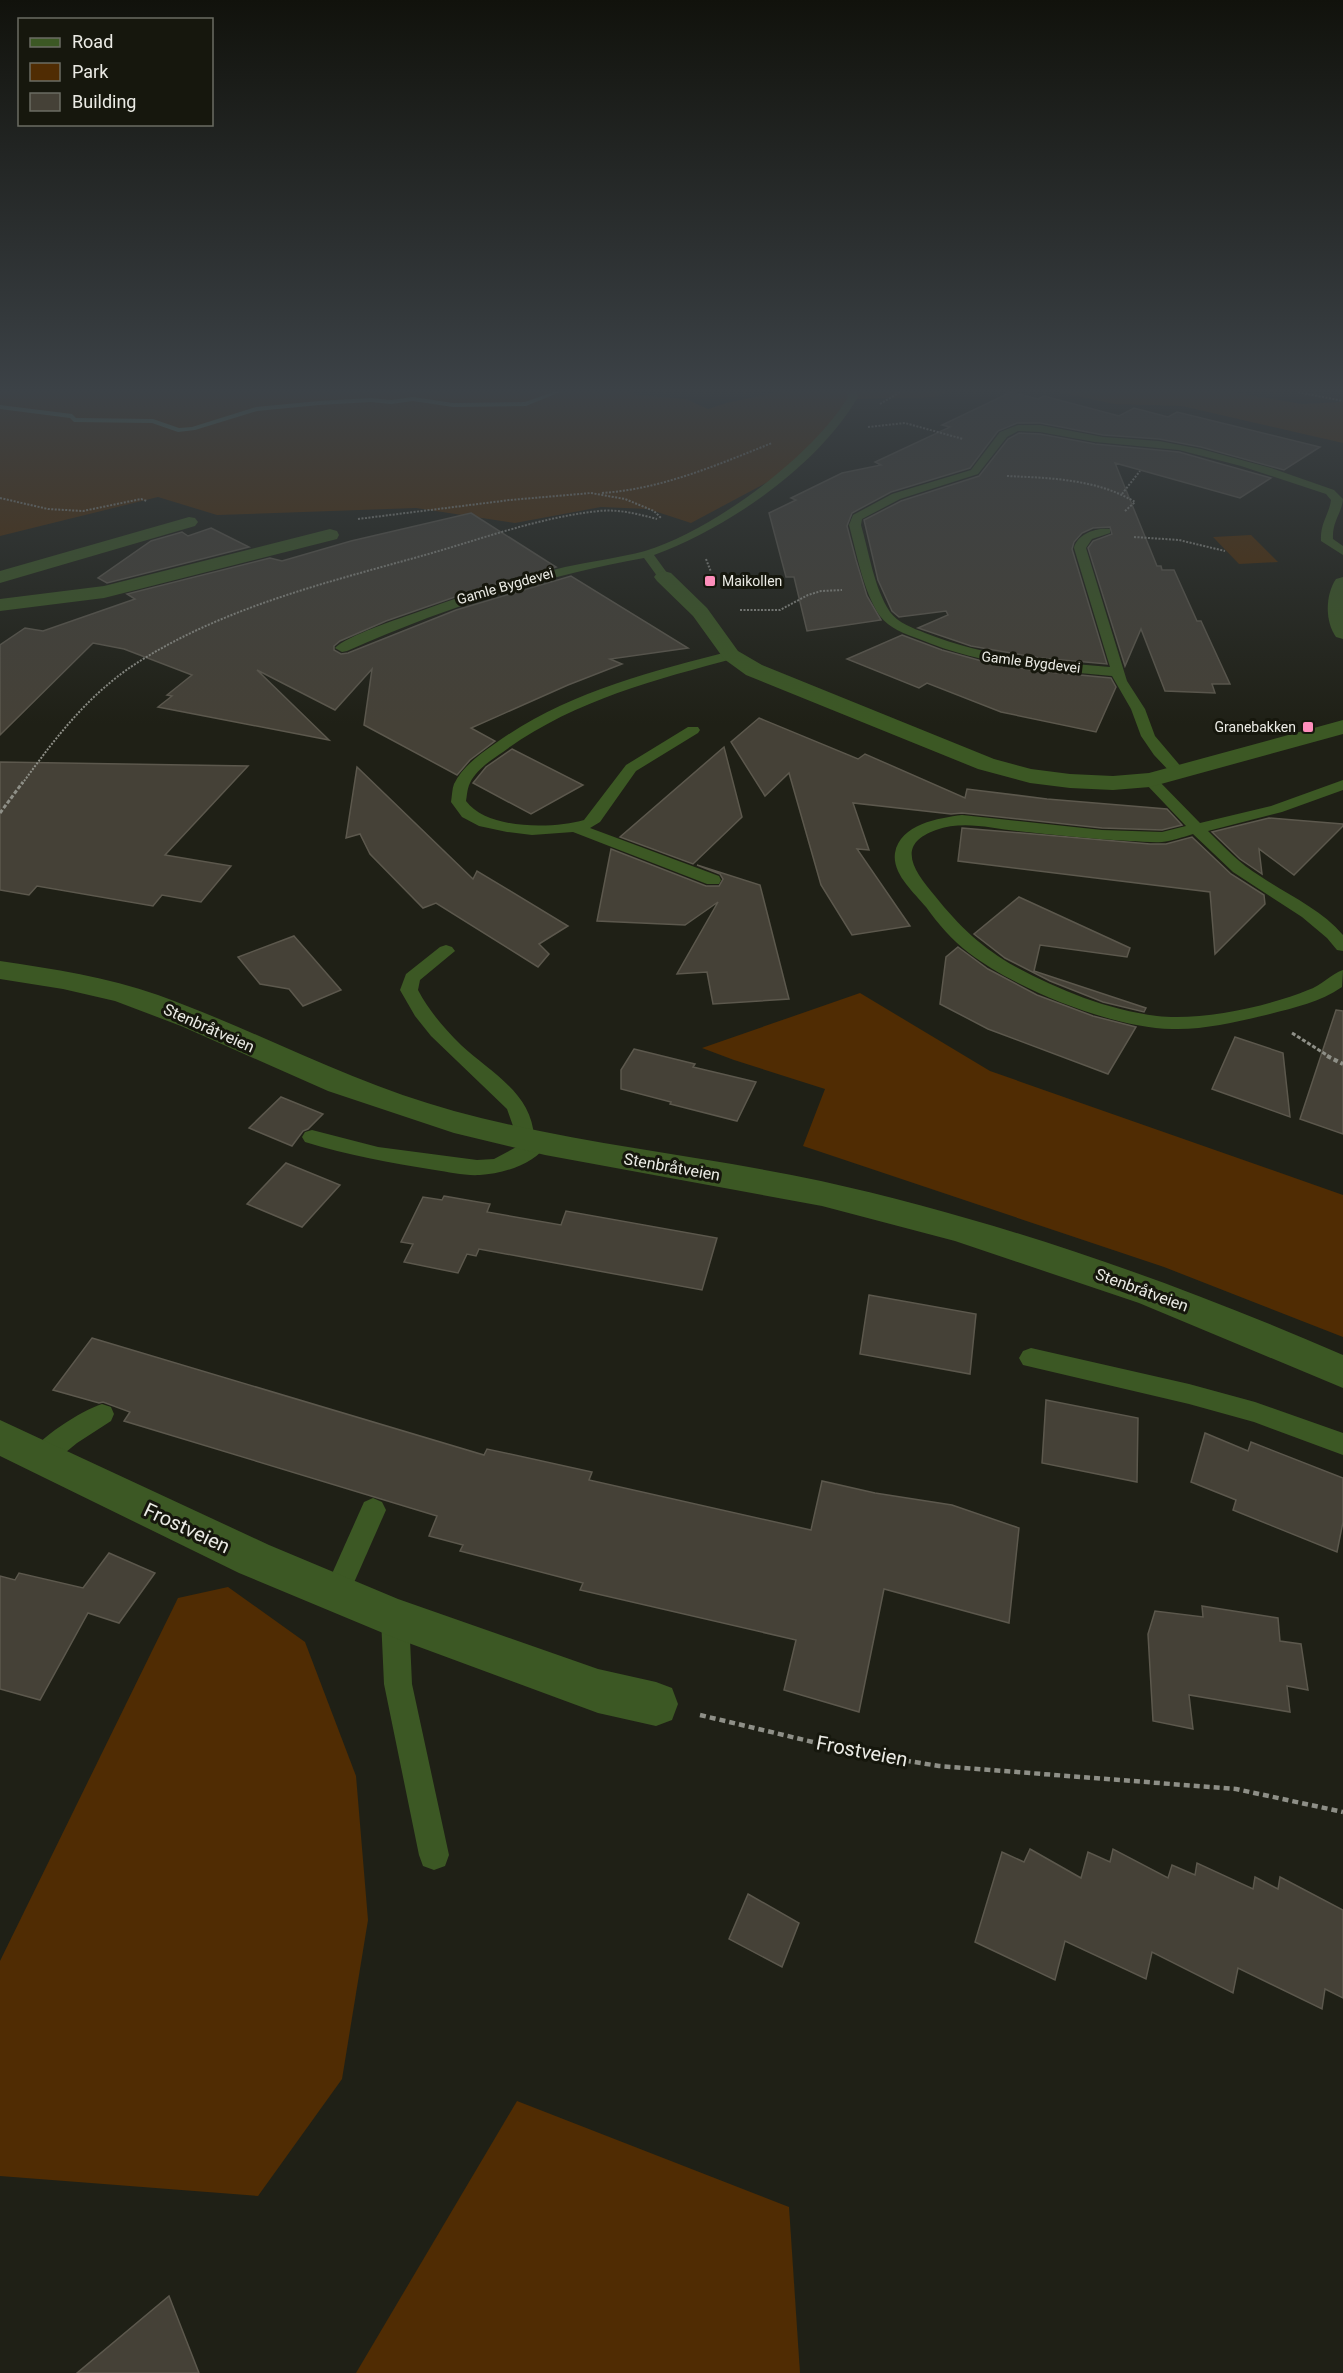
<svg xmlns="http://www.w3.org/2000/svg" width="1343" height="2373" viewBox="0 0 1343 2373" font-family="Roboto,sans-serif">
<rect width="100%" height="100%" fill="#1f2016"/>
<g fill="#502c03">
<polygon points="0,392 629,392 638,395 686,399 708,409 730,402 778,392 947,392 934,397 855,399 794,468 691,523 648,509 601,507 515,523 416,508 217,515 158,497 0,536"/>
<polygon points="1058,392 1231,392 1302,404 1343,402 1343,443 1182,406 1114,404"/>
<polygon points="1251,535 1278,562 1239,564 1213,537"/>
<polygon points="860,993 990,1071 1343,1195 1343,1337 1164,1267 803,1146 825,1089 734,1060 702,1048"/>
<polygon points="228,1587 305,1642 356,1776 368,1920 342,2079 258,2196 0,2176 0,1961 178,1598"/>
<polygon points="517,2101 789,2207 800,2373 356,2373"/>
</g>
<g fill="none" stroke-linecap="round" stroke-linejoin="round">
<polygon fill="#5c816a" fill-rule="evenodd" points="553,392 560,392 526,406 453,407 413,401 391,404 371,402 319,405 257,411 195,430 178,432 152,423 74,422 70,418 0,409 0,405 72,414 76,418 153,419 179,428 192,427 256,407 319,401 371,398 391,400 413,397 453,403 525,402"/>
</g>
<g fill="#454137" stroke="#5c584d" stroke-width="1.5">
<polygon points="1011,392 1038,399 1044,396 1119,416 1134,408 1168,417 1177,412 1320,447 1284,470 1201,447 1159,439 1103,435 1040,423 1017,423 998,431 970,468 891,492 852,513 847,526 856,560 867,596 881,620 807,631 794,577 786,577 769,513 796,500 791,498 842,473 881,465 875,462 950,427 942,425"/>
<polygon points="1019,433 1040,434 1095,444 1179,452 1271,478 1240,498 1115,463 1157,566 1161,566 1162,570 1174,570 1197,621 1201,621 1230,684 1212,684 1215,693 1165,691 1141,629 1125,666 1088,548 1093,541 1112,534 1110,527 1093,528 1082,533 1074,542 1072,549 1107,664 1040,658 971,646 918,628 948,615 946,611 899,617 892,611 878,580 864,520 901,501 979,476 1008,439"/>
<polygon points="471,513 556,567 472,591 386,621 340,641 334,646 334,650 341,654 348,653 456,610 571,576 688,648 610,659 622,664 568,685 471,728 495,741 470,760 457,775 364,725 372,669 335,710 257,670 329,740 158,707 172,696 167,695 192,675 124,649 93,643 0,735 0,645 25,628 43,631 135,599 127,594 270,558 282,561 351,541"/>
<polygon points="211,528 249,547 107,583 98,578 151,541 182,532 188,536"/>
<polygon points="902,635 942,650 989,663 1038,671 1111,678 1116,687 1096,732 1001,712 927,683 919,688 847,659"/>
<polygon points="759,718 858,759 865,754 965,798 967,789 1047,799 1167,809 1182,825 1162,830 1102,828 962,813 951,814 853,803 869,850 857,849 910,926 852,935 821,885 789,773 765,796 731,742"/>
<polygon points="724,747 742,817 693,864 620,837"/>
<polygon points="512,749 583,785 531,814 473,783 486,767"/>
<polygon points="0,762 248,766 165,855 231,866 201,902 162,895 153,906 37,886 29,895 0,890"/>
<polygon points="357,767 473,879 477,871 568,926 539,944 549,954 538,967 436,903 423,908 370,854 360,834 346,838"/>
<polygon points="1269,818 1343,824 1343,826 1294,875 1259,849 1262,874 1240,859 1212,832"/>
<polygon points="962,828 1150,844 1166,844 1192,837 1231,874 1264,895 1265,904 1215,954 1210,892 958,861"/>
<polygon points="611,849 706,886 719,886 723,879 720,874 697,865 760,885 789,999 713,1004 707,972 677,974 718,902 685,925 597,921"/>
<polygon points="1019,897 1130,948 1127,957 1040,945 1034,971 1146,1008 1144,1012 1103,1002 1050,981 1005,958 974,934"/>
<polygon points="294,936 341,990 303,1006 289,989 260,984 238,957"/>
<polygon points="958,947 988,969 1037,995 1093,1016 1136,1027 1108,1074 988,1029 940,1004 946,957"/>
<polygon points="1336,1010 1343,1011 1343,1134 1300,1119"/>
<polygon points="1235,1037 1283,1053 1290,1117 1212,1089"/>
<polygon points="634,1049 695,1064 693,1067 756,1082 737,1121 670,1104 671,1102 621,1089 621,1070"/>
<polygon points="281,1097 323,1114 308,1129 303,1131 292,1146 249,1128"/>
<polygon points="286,1163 340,1185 302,1227 247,1204"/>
<polygon points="444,1196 490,1204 487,1212 561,1225 566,1211 717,1238 702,1290 479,1249 476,1256 467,1254 458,1273 404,1262 413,1244 401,1242 423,1197 442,1200"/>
<polygon points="869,1295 976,1314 970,1374 860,1354"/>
<polygon points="92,1338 484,1455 487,1449 592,1472 589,1480 811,1530 822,1481 875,1493 952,1505 1019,1528 1009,1623 884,1589 859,1712 784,1690 796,1640 580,1590 583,1583 460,1551 463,1545 429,1536 437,1516 124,1421 130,1412 103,1402 99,1403 53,1390"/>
<polygon points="1046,1400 1138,1418 1137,1482 1042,1463"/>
<polygon points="1205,1433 1248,1451 1251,1442 1343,1478 1343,1522 1337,1552 1233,1510 1236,1500 1191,1482"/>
<polygon points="109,1553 155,1573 119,1623 88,1613 40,1700 0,1689 0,1576 15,1580 19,1573 83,1588"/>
<polygon points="1202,1606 1278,1618 1280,1641 1301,1644 1308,1690 1287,1686 1290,1712 1189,1695 1193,1729 1153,1721 1148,1634 1155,1611 1203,1617"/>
<polygon points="1030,1849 1081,1878 1088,1852 1110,1862 1113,1849 1168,1878 1172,1865 1195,1875 1197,1863 1253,1889 1255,1877 1278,1889 1280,1877 1343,1910 1343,1998 1325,1989 1322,2009 1238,1968 1233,1993 1152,1952 1146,1979 1065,1941 1055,1980 975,1942 1002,1852 1024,1862"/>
<polygon points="748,1894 799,1923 782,1967 729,1939"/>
<polygon points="169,2296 199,2373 77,2373"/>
</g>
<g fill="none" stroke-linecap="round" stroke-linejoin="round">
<g stroke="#8e8f87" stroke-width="2" stroke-dasharray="2 1.5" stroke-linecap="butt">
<polyline points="1298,392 1343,401"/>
<polyline points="880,404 900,392"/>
<polyline points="868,427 905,423 963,439"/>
<path d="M1007,476C1050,478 1097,479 1135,502L1125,511"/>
<path d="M602,493C662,489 717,465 772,443"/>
<polyline points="1122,494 1140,471"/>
<polyline points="0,498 48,509 83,511 141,499 147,501"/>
<polyline points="358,519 510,500 591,493 625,499 654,511 661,518"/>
<polyline points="1134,537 1179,540 1225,551"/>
<polyline points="706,559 711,572"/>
<polyline points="740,610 780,610 808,595 821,591 842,590"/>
<path d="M22,784C56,737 90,692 140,661C229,605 333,581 432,553C487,537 542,517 599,511C619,509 638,514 657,519"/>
</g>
<g stroke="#8e8f87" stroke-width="3" stroke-dasharray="4 2" stroke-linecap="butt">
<polyline points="0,813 23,782"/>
<polyline points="1292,1033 1330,1057"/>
</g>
<polyline stroke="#8e8f87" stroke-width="4" stroke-dasharray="4.5 3" stroke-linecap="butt" points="1327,1056 1343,1064"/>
<polyline stroke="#8e8f87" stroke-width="4.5" stroke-dasharray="6 4" stroke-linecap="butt" points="700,1715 859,1753 939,1766 1236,1789 1343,1812"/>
<g fill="#3c5824" fill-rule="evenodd">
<path d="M846,392H856L858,397C818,466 728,528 654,555L670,577L668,580H660L644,558C540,577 443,608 347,651L342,652L335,648C346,636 401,618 418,612C466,594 515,579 565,567C592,561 619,558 645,551C712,531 813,456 848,397Z"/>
<path d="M1018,425H1040L1103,437L1159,441L1201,449L1271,468L1334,490L1343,499C1342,513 1332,521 1333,539L1343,546V555L1321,541C1320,523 1329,515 1331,500L1326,494L1241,466L1179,450L1095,442L1040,432L1018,431L1007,437L978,474L900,499L862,519L861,525C869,552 874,588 890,612C898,623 913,628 925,633C985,657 1047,662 1110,667L1074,548C1077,534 1097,527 1110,529V533L1092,539L1086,548L1127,681L1145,709L1155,736L1183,769L1186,772L1183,775H1173L1154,755L1141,736L1131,709L1112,676C1046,670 981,665 919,639C905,634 889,628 880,616C863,591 857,554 849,525L853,515L892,494L971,470L1000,432Z"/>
<path d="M731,651L738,655L736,658C654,680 572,701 503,752C491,760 476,770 470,783C467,789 467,796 466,801C487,830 553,829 584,820L626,765L688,727H698L700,730L698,733L636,771L600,822L590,828L719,876L721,880L719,884H707L573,832L532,835L507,832L479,826L462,817L451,802C452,796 452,789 454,784C462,767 479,755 493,745C563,694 648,672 731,651Z"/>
<path d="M1150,775L1155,777L1200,823L1271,806L1343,780V790L1282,812L1208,831C1224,847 1240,864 1260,876C1288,895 1321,909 1343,935V951L1337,950L1327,938L1302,917L1233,872L1193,834C1183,837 1172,841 1162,842C1152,843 1141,841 1130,841C1093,839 1055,835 1017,831C991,828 962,820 936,830C894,845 915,872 935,896C959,926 982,948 1016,967C1059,990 1108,1010 1157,1016C1200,1021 1267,1007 1308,990C1321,986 1331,974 1343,970L1342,987C1319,1003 1292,1008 1266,1015C1235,1022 1204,1030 1172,1029C1112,1028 1016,989 969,953C952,940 938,924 926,907C914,892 892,874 895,853C900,824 939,818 962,815L1102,830L1162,832L1186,826L1145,783L1142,780L1145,777Z"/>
<path d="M446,945L452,947L455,951L420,980L418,990C429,1011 444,1028 461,1045C490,1072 532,1093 534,1137L545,1138L548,1143C536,1164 502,1174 480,1175C465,1176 449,1172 435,1170C390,1163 348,1155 305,1142L302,1137L305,1132L312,1130L378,1147L477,1160L494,1159L520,1145L514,1139L513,1126L507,1109L431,1036L415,1016L400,990L406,974L440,947Z"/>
<polygon points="1031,1348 1189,1384 1255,1402 1343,1433 1343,1455 1254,1422 1189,1404 1023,1365 1019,1358 1023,1351"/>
<path d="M102,1404L111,1407L114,1414L111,1421L77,1443L49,1466L40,1469L31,1466L28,1458C37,1438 81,1411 102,1404Z"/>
<polygon points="373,1498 382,1502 386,1510 345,1603 336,1607 327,1603 323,1594 364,1502"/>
<polygon points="395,1605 405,1609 409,1618 412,1684 449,1855 445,1866 434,1870 423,1866 419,1855 384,1684 381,1618 385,1609"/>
</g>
<g fill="#3c5824" fill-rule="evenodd">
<polygon points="189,517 195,518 198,522 195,526 0,583 0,571"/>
<polygon points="330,529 337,531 339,535 337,539 104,598 0,611 0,599 104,586"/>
<polygon points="664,571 671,573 707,608 738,651 762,665 994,759 1031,769 1070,774 1113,776 1149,773 1343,720 1343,734 1150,787 1113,790 1070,788 1030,783 978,769 746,675 724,659 693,616 657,581 654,577 657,573"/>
<path d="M1343,577V639L1336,637C1325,622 1325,595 1336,579Z"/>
<path d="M0,961C54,969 107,977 158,995C258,1031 351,1083 454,1111C575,1144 699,1155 821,1181C1001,1221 1175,1282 1343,1355V1388L1139,1303L955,1241L822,1206L545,1155L454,1133L328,1091L181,1026L115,1001L63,989L0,979Z"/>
<polygon points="0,1420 269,1545 398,1599 598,1669 656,1682 672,1688 678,1704 672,1720 656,1726 598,1713 395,1638 239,1573 0,1456"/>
</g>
</g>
<linearGradient id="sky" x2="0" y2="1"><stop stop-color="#11120c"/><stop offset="0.54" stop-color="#3c4247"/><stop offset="1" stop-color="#3c4247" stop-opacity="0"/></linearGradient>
<rect width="1343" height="724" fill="url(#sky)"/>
<g fill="#fe8ebb" stroke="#16170d" stroke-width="2">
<rect x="704" y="575" width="12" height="12" rx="3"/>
<rect x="1302" y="721" width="12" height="12" rx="3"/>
</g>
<g text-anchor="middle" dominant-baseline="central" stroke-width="6" stroke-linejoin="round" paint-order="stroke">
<g font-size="14" fill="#ebebe5" stroke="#16170d" text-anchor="start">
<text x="722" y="581">Maikollen</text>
<text x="1296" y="727" text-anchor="end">Granebakken</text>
</g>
<g font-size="14" fill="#ebebe5" stroke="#16170d">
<text transform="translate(505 586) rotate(-16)">Gamle Bygdevei</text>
<text transform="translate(1031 662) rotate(7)">Gamle Bygdevei</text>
</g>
<g font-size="16" fill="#ebebe5" stroke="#16170d">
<text transform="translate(209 1028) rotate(24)">Stenbråtveien</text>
<text transform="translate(672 1167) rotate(10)">Stenbråtveien</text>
<text transform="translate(1142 1290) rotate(20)">Stenbråtveien</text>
</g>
<g font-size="20" fill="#ebebe5" stroke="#16170d">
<text transform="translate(187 1528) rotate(25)">Frostveien</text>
<text transform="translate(862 1751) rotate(11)">Frostveien</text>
</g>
</g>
<rect x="18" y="18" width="195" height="108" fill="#16170d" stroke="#6b6c63" stroke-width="1.5"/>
<rect x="30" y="38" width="30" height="9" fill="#3c5824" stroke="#6b6c63" stroke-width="1.5"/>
<text x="72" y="48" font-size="18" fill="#ebebe5">Road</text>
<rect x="30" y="63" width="30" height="18" fill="#502c03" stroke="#6b6c63" stroke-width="1.5"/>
<text x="72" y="78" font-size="18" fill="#ebebe5">Park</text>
<rect x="30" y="93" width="30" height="18" fill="#454137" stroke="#6b6c63" stroke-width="1.5"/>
<text x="72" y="108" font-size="18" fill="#ebebe5">Building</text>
</svg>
